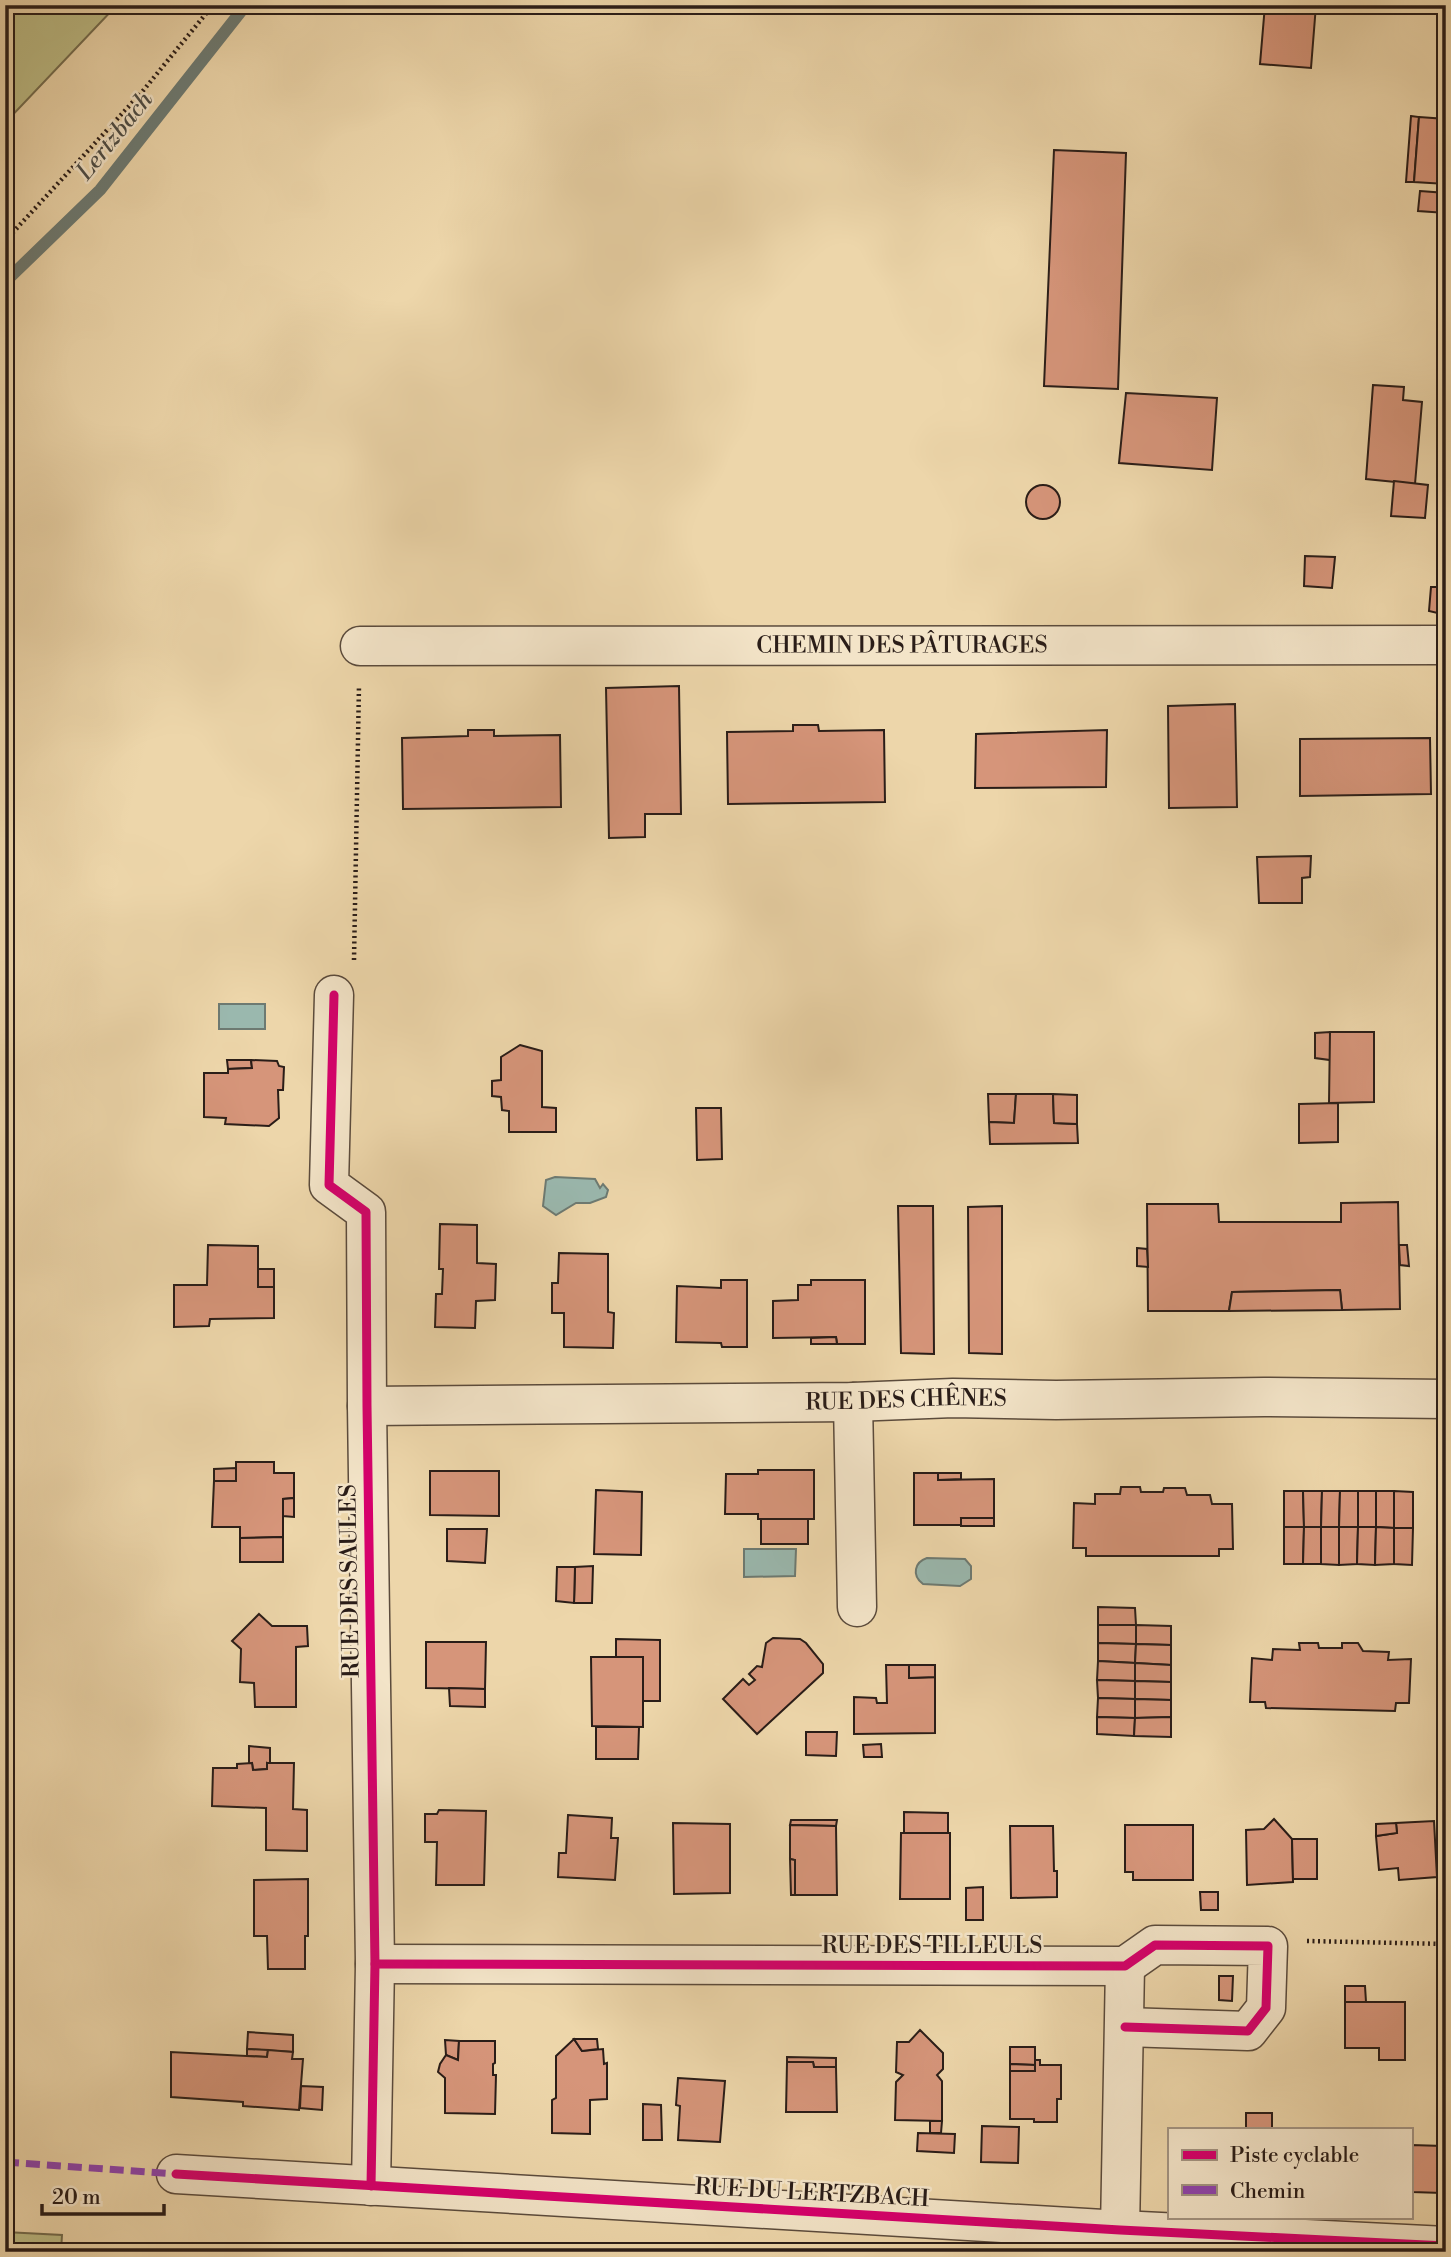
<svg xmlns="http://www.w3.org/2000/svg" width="1451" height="2257" viewBox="0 0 1451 2257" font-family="'Libre Bodoni',serif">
<rect width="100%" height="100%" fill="#edd6aa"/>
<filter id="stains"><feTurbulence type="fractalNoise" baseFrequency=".00286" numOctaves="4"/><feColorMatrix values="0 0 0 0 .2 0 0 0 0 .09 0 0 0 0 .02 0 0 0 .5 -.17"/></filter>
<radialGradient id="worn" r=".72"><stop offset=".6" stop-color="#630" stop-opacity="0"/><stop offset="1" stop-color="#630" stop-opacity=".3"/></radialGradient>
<g fill="#bdbc85" stroke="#746c4e" stroke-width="2">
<polygon points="5,5 117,5 5,123"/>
<polygon points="5,2232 62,2235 61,2252 5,2252"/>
</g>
<g fill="#9ab8ae" stroke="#6d7a72" stroke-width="2">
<rect x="219" y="1004" width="46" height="25"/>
<polygon points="555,1177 595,1179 600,1188 603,1184 608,1190 606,1197 590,1203 576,1203 556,1215 543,1206 546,1180"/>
<polygon points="744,1549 796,1549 795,1576 744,1577"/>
<path d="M927,1558L965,1559L971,1566V1579L960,1586L923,1584C911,1575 915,1562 927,1558Z"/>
</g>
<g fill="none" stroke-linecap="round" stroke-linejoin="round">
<polyline stroke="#6d7a72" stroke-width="12" points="5,282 100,190 246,5"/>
</g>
<g fill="#d6957a" stroke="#2a1d18" stroke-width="2">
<polygon points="1265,5 1316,5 1311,68 1260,64"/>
<polygon points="1411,116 1419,117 1414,182 1406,182"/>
<polygon points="1419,117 1446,119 1446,184 1414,182"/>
<polygon points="1054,150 1126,153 1118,389 1044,386"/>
<polygon points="1420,191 1446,193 1446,213 1418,211"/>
<polygon points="1373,385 1404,387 1403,400 1422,402 1415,484 1366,479"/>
<polygon points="1126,393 1217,398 1212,470 1119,463"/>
<polygon points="1394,481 1428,485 1425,518 1391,516"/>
<circle cx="1043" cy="502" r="17"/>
<polygon points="1305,556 1335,557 1332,588 1304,586"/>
<polygon points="1431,587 1446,587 1446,615 1429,611"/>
<polygon points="679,686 681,814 645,814 645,837 609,838 606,688"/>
<polygon points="1235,704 1237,807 1169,808 1168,706"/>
<polygon points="793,725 818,725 819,731 884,730 885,802 728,804 727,732 793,731"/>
<polygon points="468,730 494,730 494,736 560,735 561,807 403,809 402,738 468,736"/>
<polygon points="1107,730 1106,787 975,788 976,734"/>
<polygon points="1430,738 1431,794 1300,796 1300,739"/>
<polygon points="1311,856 1310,877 1302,878 1302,903 1259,903 1257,857"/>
<polygon points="1330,1032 1330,1060 1315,1058 1315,1033"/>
<polygon points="1330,1032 1374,1032 1374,1102 1329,1103"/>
<polygon points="520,1045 542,1051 542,1107 556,1108 556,1132 509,1132 509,1111 502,1110 501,1097 492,1096 492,1081 501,1080 501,1057"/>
<polygon points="227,1060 251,1060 252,1068 228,1069"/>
<polygon points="251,1060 277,1061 279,1066 284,1067 283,1090 278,1090 279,1118 269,1126 225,1124 226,1118 204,1117 204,1073 228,1073 228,1069 252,1068"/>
<polygon points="988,1094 1016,1094 1014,1123 989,1122"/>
<polygon points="1016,1094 1053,1094 1054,1123 1077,1124 1078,1143 990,1144 989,1122 1014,1123"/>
<polygon points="1053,1094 1077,1095 1077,1124 1054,1123"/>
<polygon points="1338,1103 1338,1142 1299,1143 1299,1104"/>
<polygon points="696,1108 721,1108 722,1159 697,1160"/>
<polygon points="1398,1202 1400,1309 1342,1310 1340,1290 1232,1292 1229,1311 1148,1311 1147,1204 1218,1204 1219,1222 1341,1222 1341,1203"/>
<polygon points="898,1206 933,1206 934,1354 901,1353"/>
<polygon points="1002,1206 1002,1354 969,1353 968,1207"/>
<polygon points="440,1224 477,1225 477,1263 496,1264 495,1300 476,1301 475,1328 435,1327 436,1294 442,1294 443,1269 439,1269"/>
<polygon points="208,1245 258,1246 258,1287 274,1287 274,1318 210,1319 209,1326 174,1327 174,1285 207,1285"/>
<polygon points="1399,1245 1407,1245 1409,1266 1400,1265"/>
<polygon points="1137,1248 1147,1249 1148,1267 1137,1266"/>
<polygon points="559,1253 608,1254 608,1312 614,1313 613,1348 564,1347 564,1313 552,1313 552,1283 558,1283"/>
<rect x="258" y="1269" width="16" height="18"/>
<polygon points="721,1280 747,1280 747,1347 722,1347 721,1343 676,1342 677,1286 721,1288"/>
<polygon points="811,1280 865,1280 865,1344 837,1344 836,1337 773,1338 773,1301 798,1300 798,1285 811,1285"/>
<polygon points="1340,1290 1342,1310 1229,1311 1232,1292"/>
<polygon points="836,1337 837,1344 811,1344 811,1338"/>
<polygon points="236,1462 274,1462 274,1473 294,1473 294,1498 283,1499 283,1537 240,1538 240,1527 212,1527 214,1481 236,1481"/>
<polygon points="236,1468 236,1481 214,1481 214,1469"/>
<polygon points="758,1470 814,1470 814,1519 758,1519 758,1514 725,1514 726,1474 758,1474"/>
<polygon points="430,1471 499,1471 499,1516 430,1515"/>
<polygon points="914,1473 938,1473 938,1480 994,1479 994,1518 961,1518 962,1525 914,1525"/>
<polygon points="938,1473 961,1473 961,1479 938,1480"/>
<polygon points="1121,1487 1140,1487 1141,1492 1163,1492 1164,1488 1185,1488 1187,1495 1210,1495 1212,1504 1232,1504 1233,1549 1219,1549 1219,1556 1086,1556 1086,1548 1073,1548 1074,1503 1095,1504 1095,1494 1120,1494"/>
<polygon points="596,1490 642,1492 641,1555 594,1554"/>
<polygon points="1284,1491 1303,1491 1304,1527 1284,1527"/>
<polygon points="1303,1491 1322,1491 1321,1527 1304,1527"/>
<polygon points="1322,1491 1340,1491 1339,1527 1321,1527"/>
<polygon points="1340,1491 1358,1491 1358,1527 1339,1527"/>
<rect x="1358" y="1491" width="18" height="36"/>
<polygon points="1376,1491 1394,1491 1394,1528 1376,1527"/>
<polygon points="1394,1491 1413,1492 1413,1528 1394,1528"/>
<polygon points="294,1498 294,1517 283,1516 283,1499"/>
<rect x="961" y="1518" width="33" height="8"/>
<rect x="761" y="1519" width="47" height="25"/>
<polygon points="1284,1527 1304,1527 1303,1564 1284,1564"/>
<polygon points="1304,1527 1321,1527 1321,1564 1303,1564"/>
<polygon points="1321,1527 1339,1527 1339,1565 1321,1564"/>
<polygon points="1339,1527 1358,1527 1357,1564 1339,1565"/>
<polygon points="1358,1527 1376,1527 1375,1565 1357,1564"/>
<polygon points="1376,1527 1394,1528 1394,1564 1375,1565"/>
<polygon points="1394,1528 1413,1528 1412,1565 1394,1564"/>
<polygon points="447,1529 487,1529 485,1563 447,1561"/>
<polygon points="283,1537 283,1562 240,1562 240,1538"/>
<polygon points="593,1566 592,1603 574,1603 575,1567"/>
<polygon points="557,1567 575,1567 574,1603 556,1601"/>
<polygon points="1098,1607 1135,1608 1136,1625 1098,1625"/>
<polygon points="259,1614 272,1626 307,1626 308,1646 296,1647 296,1707 255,1707 254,1683 240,1682 241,1649 232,1641"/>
<polygon points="1098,1625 1136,1625 1136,1644 1098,1643"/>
<polygon points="1136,1625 1171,1626 1171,1645 1136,1644"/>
<polygon points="773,1638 800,1639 806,1643 823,1664 823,1673 757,1734 723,1699 743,1679 749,1685 755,1680 749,1674 757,1666 762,1667 766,1643"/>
<polygon points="616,1639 660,1640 660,1701 643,1701 643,1657 616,1657"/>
<polygon points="426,1642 486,1642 485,1689 426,1688"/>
<polygon points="1098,1643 1136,1644 1135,1663 1098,1661"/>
<polygon points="1299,1643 1318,1643 1319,1648 1342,1648 1342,1643 1358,1643 1363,1651 1389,1652 1388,1660 1411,1659 1409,1703 1396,1703 1395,1711 1266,1708 1265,1702 1250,1702 1252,1658 1272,1660 1273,1649 1300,1650"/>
<polygon points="1136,1644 1171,1645 1171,1665 1135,1663"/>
<polygon points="591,1657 643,1657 643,1727 592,1726"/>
<polygon points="1098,1661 1135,1663 1135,1681 1097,1680"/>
<polygon points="1135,1663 1171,1665 1171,1682 1135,1681"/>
<polygon points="886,1665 909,1665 909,1678 935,1677 935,1733 854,1734 854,1697 876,1698 877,1703 887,1703"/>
<polygon points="909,1665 935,1665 935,1677 909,1678"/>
<polygon points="1097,1680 1135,1681 1135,1699 1098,1698"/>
<polygon points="1135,1681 1171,1682 1171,1700 1135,1699"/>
<polygon points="449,1688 485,1689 485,1707 450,1706"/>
<polygon points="1098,1698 1135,1699 1135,1718 1097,1717"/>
<polygon points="1135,1699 1171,1700 1171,1717 1135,1718"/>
<polygon points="1097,1717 1135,1718 1134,1736 1097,1734"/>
<polygon points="1171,1717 1171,1737 1134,1736 1135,1718"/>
<polygon points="596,1727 639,1727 638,1759 596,1759"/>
<polygon points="806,1732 837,1732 836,1756 806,1755"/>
<polygon points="881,1744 882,1757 864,1757 863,1745"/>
<polygon points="249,1746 270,1748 270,1764 267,1763 267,1769 253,1770 252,1763 249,1764"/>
<polygon points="252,1763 253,1770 267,1769 267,1763 294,1763 293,1809 307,1810 307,1851 266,1850 266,1808 212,1806 213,1768 237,1768 237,1764"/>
<polygon points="439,1810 486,1811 484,1885 436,1885 437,1842 425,1842 425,1814 437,1814"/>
<polygon points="904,1812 948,1813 948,1833 904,1833"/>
<polygon points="568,1815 612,1818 611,1838 618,1838 615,1880 558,1877 559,1853 566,1853"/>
<polygon points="1274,1819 1292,1839 1293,1882 1247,1885 1246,1830 1264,1829"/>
<polygon points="791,1820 837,1820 836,1826 790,1825"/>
<polygon points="1434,1821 1437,1877 1399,1880 1398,1868 1379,1870 1376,1836 1397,1833 1396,1823"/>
<polygon points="673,1823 730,1824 730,1893 674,1894"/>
<polygon points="1396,1823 1397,1833 1376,1836 1376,1824"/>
<polygon points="790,1825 836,1826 837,1895 795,1895 795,1860 790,1859"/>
<polygon points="1125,1825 1193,1825 1193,1880 1133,1880 1133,1872 1125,1872"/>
<polygon points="1010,1826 1053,1826 1054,1871 1057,1871 1057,1897 1011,1898"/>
<polygon points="901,1833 950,1833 950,1899 900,1899"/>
<polygon points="1292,1839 1317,1839 1317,1879 1293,1879"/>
<polygon points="790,1859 795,1860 795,1895 791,1895"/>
<polygon points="308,1879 308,1936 305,1936 305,1969 268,1969 267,1936 254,1936 254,1880"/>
<polygon points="983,1887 983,1920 966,1920 966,1888"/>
<polygon points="1200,1892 1218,1892 1218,1910 1201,1910"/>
<polygon points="1219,1976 1233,1976 1232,2001 1219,2000"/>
<polygon points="1345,1986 1365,1986 1366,2002 1345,2002"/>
<polygon points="1345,2002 1405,2002 1405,2060 1379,2060 1379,2048 1345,2048"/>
<polygon points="920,2030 943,2053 943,2069 937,2075 942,2081 942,2121 895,2120 896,2082 903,2075 896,2072 897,2042 909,2042"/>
<polygon points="248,2032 293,2035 293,2052 247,2049"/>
<polygon points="574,2039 582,2051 603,2049 604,2064 607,2063 607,2099 590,2100 590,2134 552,2133 552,2100 556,2098 556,2056"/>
<polygon points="574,2039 597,2039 598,2049 582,2051"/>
<polygon points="445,2040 459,2041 458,2060 446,2055"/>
<polygon points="459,2041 495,2041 495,2063 493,2064 493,2075 496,2075 495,2114 445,2113 445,2078 438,2072 440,2064 446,2055 458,2060"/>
<polygon points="1010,2047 1035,2047 1035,2065 1010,2064"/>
<polygon points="247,2049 268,2050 267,2057 247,2056"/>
<polygon points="268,2050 293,2052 292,2059 303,2059 299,2110 243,2106 243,2102 171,2097 171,2052 267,2057"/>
<polygon points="787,2057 836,2058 836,2067 814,2067 813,2062 787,2062"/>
<polygon points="1035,2060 1040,2060 1040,2065 1061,2065 1061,2099 1057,2099 1057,2122 1034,2122 1034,2119 1010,2119 1010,2071 1035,2071"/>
<polygon points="787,2062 813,2062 814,2067 836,2067 837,2112 786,2112"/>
<polygon points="1010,2064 1035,2065 1035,2071 1010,2071"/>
<polygon points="678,2078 725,2081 720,2142 678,2140 680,2106 676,2105"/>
<polygon points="301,2086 323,2087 322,2110 300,2108"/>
<polygon points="643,2104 661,2105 662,2140 643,2140"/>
<rect x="1246" y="2113" width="26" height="16"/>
<polygon points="930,2121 942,2121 941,2133 930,2133"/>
<polygon points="982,2126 1019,2127 1018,2163 981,2162"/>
<polygon points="918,2133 955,2134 954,2153 917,2151"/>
<polygon points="1411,2145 1443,2146 1442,2193 1412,2192"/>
<polygon points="1443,2146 1446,2146 1446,2193 1442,2193"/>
</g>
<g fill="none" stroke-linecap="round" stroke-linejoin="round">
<defs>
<g id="minor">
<path id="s1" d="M360,646L1446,645"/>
<polyline points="334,995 329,1185 366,1212 367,1406 375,1964 371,2186"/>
<polyline points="853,1402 857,1607"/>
<path id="s2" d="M367,1406L853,1402L953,1398L1056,1400L1264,1397L1446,1399"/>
<polyline points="375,1964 1125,1966 1155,1945 1268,1946 1266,2008 1248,2031 1125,2027"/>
<polyline points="176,2174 1120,2230 1446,2246"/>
<polyline points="1120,2230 1125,1966"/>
</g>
</defs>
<use href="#minor" stroke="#5b4b3c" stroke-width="41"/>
<g stroke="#2a1d18" stroke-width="4.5" stroke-dasharray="2 3.5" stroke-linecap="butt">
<polyline points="5,241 142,92 213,5"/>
<polyline points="354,960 359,685"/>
<polyline points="1307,1941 1446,1944"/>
</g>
<use href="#minor" stroke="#f3e4c8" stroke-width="38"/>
<polyline stroke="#8e44ad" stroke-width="7" stroke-dasharray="14 7" stroke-linecap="butt" points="5,2162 176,2174"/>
<defs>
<g id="cycleway">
<polyline points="334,995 329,1185 366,1212 367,1406 375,1964 371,2186"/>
<polyline points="375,1964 1125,1966 1155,1945 1268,1946 1266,2008 1248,2031 1125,2027"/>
<polyline points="176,2174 1120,2230 1446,2246"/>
</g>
</defs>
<use href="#cycleway" stroke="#f3e4c8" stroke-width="13"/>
<use href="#cycleway" stroke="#d6006c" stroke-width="9"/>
</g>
<g text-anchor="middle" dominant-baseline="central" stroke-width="5" stroke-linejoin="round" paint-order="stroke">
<g font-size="23" fill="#2a1d18" stroke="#f3e4c8">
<text stroke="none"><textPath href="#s1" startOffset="542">CHEMIN DES PÂTURAGES</textPath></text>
<text stroke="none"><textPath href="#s2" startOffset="539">RUE DES CHÊNES</textPath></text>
<text transform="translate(350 1581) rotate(-91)">RUE DES SAULES</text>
<text x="932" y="1946">RUE DES TILLEULS</text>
<text transform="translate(812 2193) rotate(3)">RUE DU LERTZBACH</text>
</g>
<g font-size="24" font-style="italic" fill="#4c4c45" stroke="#f3e4c8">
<text transform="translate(115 136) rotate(-51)">Lertzbach</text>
</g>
</g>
<rect width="1451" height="2257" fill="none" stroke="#edd6aa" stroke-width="28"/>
<rect x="7" y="7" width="1437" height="2243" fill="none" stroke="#2a1d18" stroke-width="3.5"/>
<rect x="14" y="14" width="1423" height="2229" fill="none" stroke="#2a1d18" stroke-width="2"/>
<rect x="1168" y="2128" width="245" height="91" fill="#f3e4c8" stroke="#a39482" stroke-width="2"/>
<rect x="1182" y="2150" width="35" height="10" fill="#d6006c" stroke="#a39482" stroke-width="2"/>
<text x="1230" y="2162" font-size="21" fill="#2a1d18">Piste cyclable</text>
<rect x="1182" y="2185" width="35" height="10" fill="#8e44ad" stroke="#a39482" stroke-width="2"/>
<text x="1230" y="2198" font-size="21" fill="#2a1d18">Chemin</text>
<path d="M42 2204v10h122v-10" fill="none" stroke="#2a1d18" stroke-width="3.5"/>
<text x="52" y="2204" font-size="21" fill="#2a1d18" stroke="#f3e4c8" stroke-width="5" paint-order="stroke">20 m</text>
<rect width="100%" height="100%" filter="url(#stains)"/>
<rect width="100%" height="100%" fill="url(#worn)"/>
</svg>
